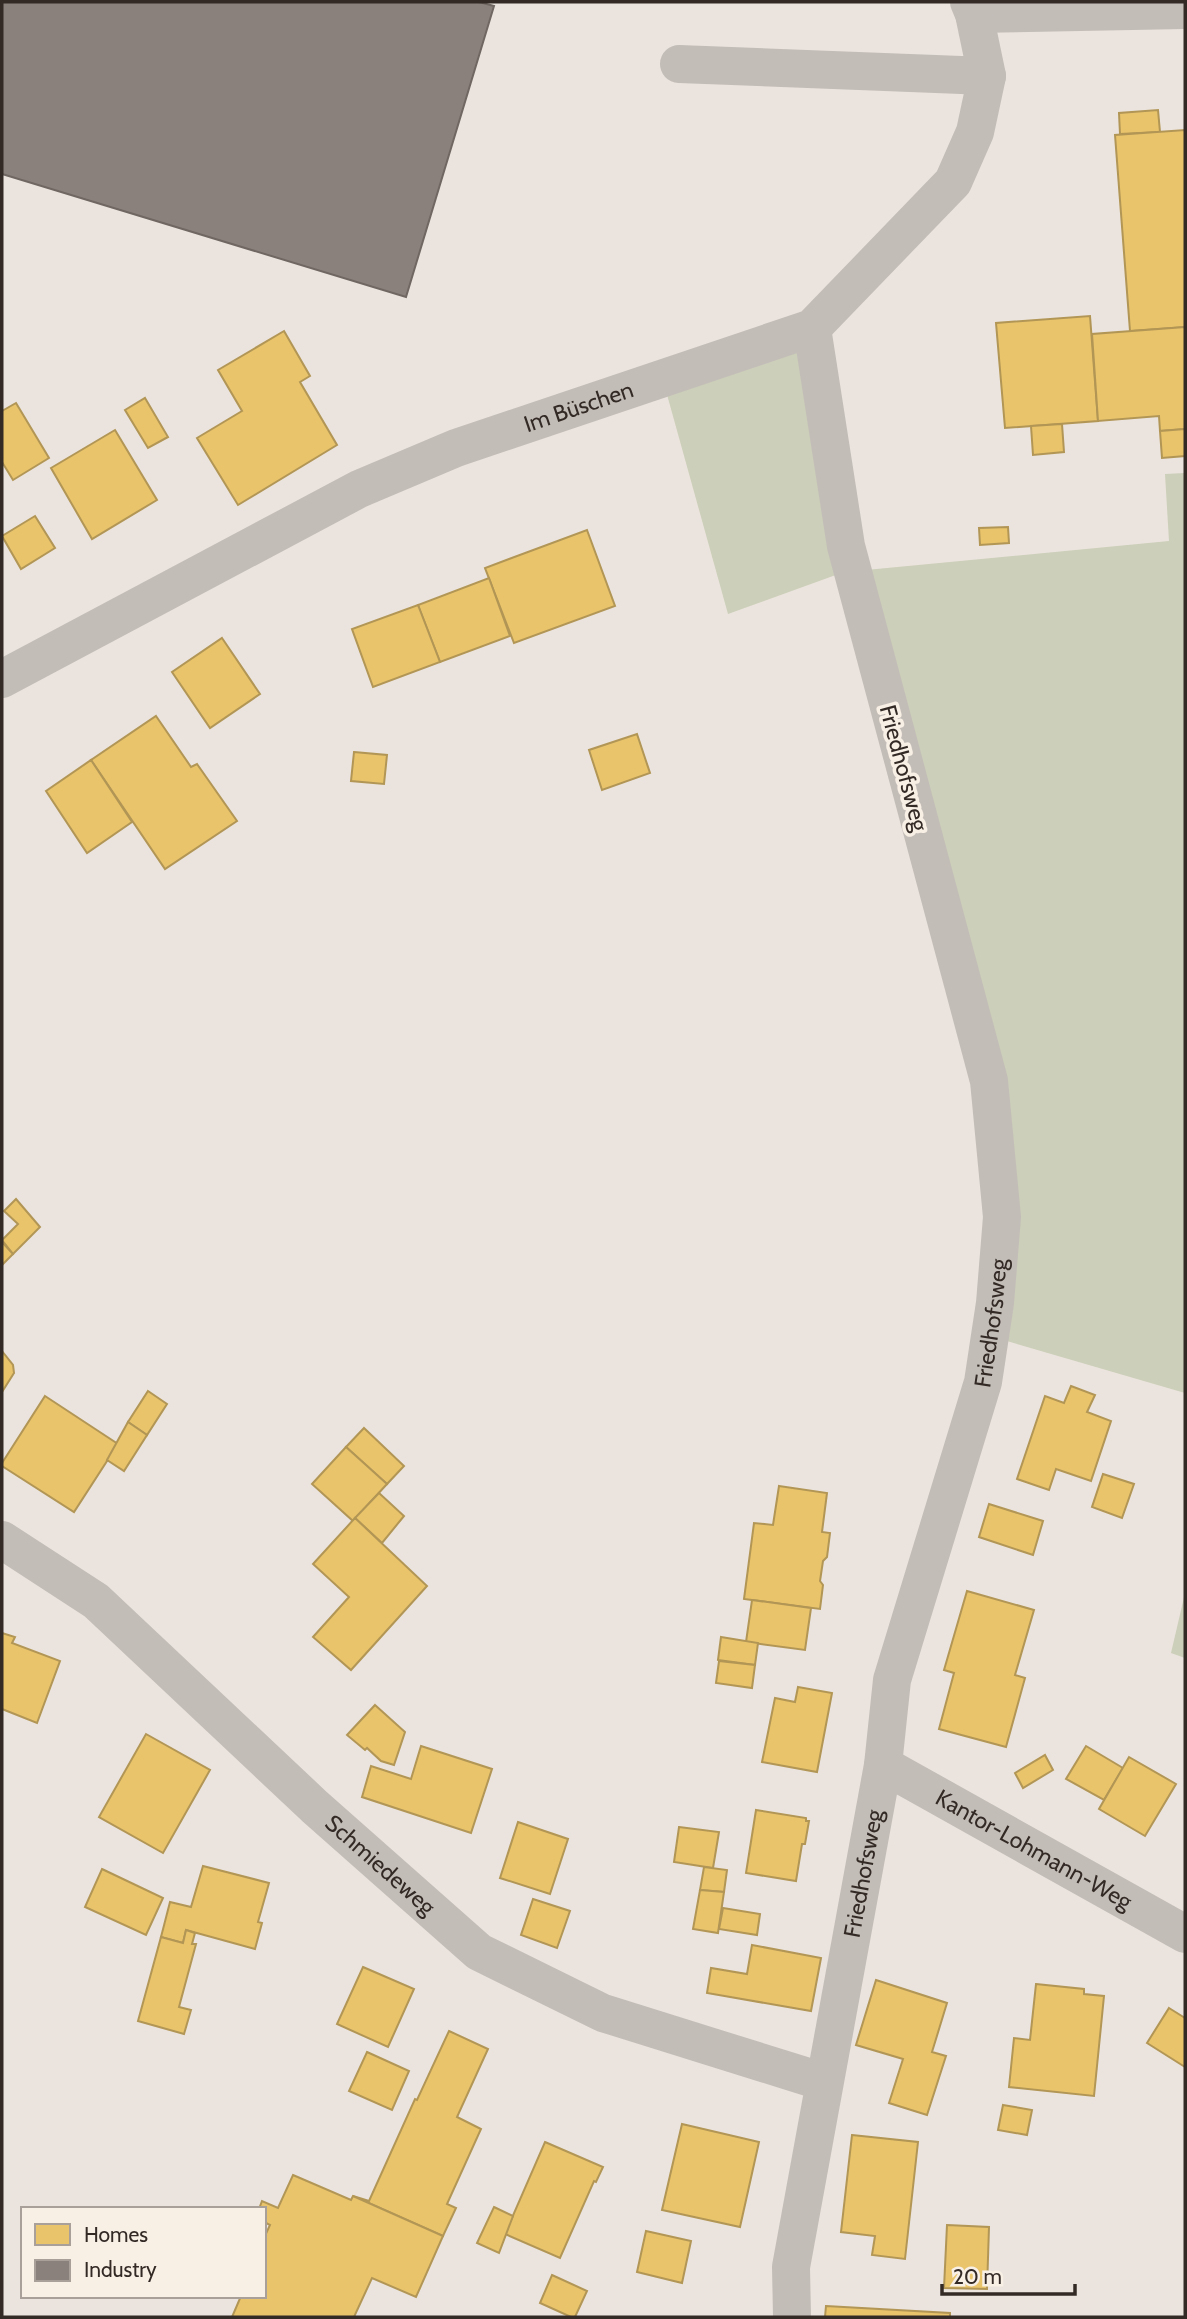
<svg xmlns="http://www.w3.org/2000/svg" width="1187" height="2319" viewBox="0 0 1187 2319" font-family="Cabin,sans-serif">
<rect width="100%" height="100%" fill="#ebe4de"/>
<g fill="#cccfb9">
<polygon points="809,339 845,572 1169,541 1165,474 1185,473 1185,1393 1007,1341 1016,1216 844,572 728,614 666,391"/>
<polygon points="1185,1593 1185,1658 1171,1653"/>
</g>
<g fill="#e9c46a" stroke="#b29656" stroke-width="2">
<polygon points="1158,110 1160,132 1120,134 1119,113"/>
<polygon points="1185,130 1185,327 1130,331 1115,135"/>
<polygon points="1090,316 1098,421 1005,428 996,323"/>
<polygon points="1185,327 1185,429 1160,431 1159,416 1098,421 1092,334"/>
<polygon points="284,331 310,376 300,382 337,445 238,505 197,438 242,411 218,370"/>
<polygon points="145,398 168,437 148,448 125,410"/>
<polygon points="16,403 49,458 13,480 2,462 2,411"/>
<polygon points="1062,424 1064,452 1033,455 1031,426"/>
<polygon points="1185,429 1185,456 1162,458 1160,431"/>
<polygon points="115,430 157,500 92,539 51,468"/>
<polygon points="35,516 55,548 21,569 2,536"/>
<polygon points="1008,527 1009,543 980,545 979,528"/>
<polygon points="587,530 615,606 514,643 485,568"/>
<polygon points="489,578 510,636 440,662 418,605"/>
<polygon points="418,605 440,662 373,687 352,629"/>
<polygon points="222,638 260,694 210,728 172,672"/>
<polygon points="156,716 191,767 197,764 237,821 165,869 91,760"/>
<polygon points="637,734 650,773 602,790 589,750"/>
<polygon points="354,752 387,755 384,784 351,781"/>
<polygon points="91,760 132,822 87,853 46,791"/>
<polygon points="16,1199 40,1227 13,1254 2,1240 18,1224 4,1211"/>
<polygon points="2,1242 13,1254 2,1265"/>
<polygon points="2,1351 13,1365 14,1373 2,1392"/>
<polygon points="1071,1386 1095,1395 1087,1412 1111,1421 1091,1481 1056,1469 1049,1490 1017,1479 1045,1396 1064,1403"/>
<polygon points="148,1391 167,1404 147,1435 128,1422"/>
<polygon points="45,1396 118,1444 74,1512 2,1466 2,1463"/>
<polygon points="128,1422 147,1435 124,1471 107,1460"/>
<polygon points="364,1428 404,1466 387,1484 346,1447"/>
<polygon points="346,1447 387,1484 353,1521 312,1484"/>
<polygon points="1103,1474 1134,1484 1122,1518 1092,1507"/>
<polygon points="779,1486 827,1493 822,1532 830,1533 827,1557 823,1561 820,1581 823,1585 820,1609 744,1599 754,1523 773,1525"/>
<polygon points="379,1493 404,1516 382,1543 355,1518"/>
<polygon points="989,1504 1043,1521 1033,1555 979,1537"/>
<polygon points="355,1518 427,1586 351,1670 313,1637 349,1597 313,1564"/>
<polygon points="967,1591 1034,1610 1015,1675 1025,1678 1006,1747 939,1729 954,1673 944,1670"/>
<polygon points="752,1600 811,1608 805,1650 746,1642"/>
<polygon points="2,1633 15,1637 12,1643 60,1661 37,1723 2,1709"/>
<polygon points="721,1637 758,1643 755,1665 718,1660"/>
<polygon points="719,1661 755,1665 752,1688 716,1683"/>
<polygon points="798,1687 832,1693 817,1772 762,1762 775,1698 795,1702"/>
<polygon points="375,1705 405,1732 394,1765 381,1761 367,1748 365,1750 347,1735"/>
<polygon points="146,1734 210,1770 163,1853 99,1817"/>
<polygon points="421,1746 492,1769 471,1833 362,1797 371,1766 411,1779"/>
<polygon points="1086,1746 1123,1768 1104,1800 1066,1779"/>
<polygon points="1045,1755 1053,1770 1023,1788 1015,1773"/>
<polygon points="1129,1757 1176,1784 1145,1836 1099,1809"/>
<polygon points="756,1810 806,1818 806,1821 809,1821 805,1844 802,1844 796,1881 746,1873"/>
<polygon points="518,1822 568,1839 550,1894 500,1878"/>
<polygon points="679,1827 719,1832 713,1868 674,1862"/>
<polygon points="203,1866 269,1883 258,1922 262,1923 255,1949 186,1930 183,1943 161,1937 170,1902 191,1907"/>
<polygon points="704,1867 727,1870 724,1892 700,1890"/>
<polygon points="102,1869 163,1898 146,1935 85,1907"/>
<polygon points="700,1890 724,1892 718,1933 693,1929"/>
<polygon points="533,1899 570,1911 557,1948 521,1935"/>
<polygon points="723,1908 760,1914 757,1935 719,1929"/>
<polygon points="186,1930 195,1933 192,1944 196,1944 179,2007 191,2010 184,2034 138,2021 161,1937 183,1943"/>
<polygon points="752,1945 821,1958 811,2011 707,1993 711,1968 747,1974"/>
<polygon points="363,1967 414,1989 388,2047 337,2024"/>
<polygon points="876,1980 947,2003 932,2052 946,2056 927,2115 889,2103 903,2059 856,2045"/>
<polygon points="1036,1984 1084,1989 1084,1994 1104,1996 1094,2096 1009,2087 1014,2038 1030,2040"/>
<polygon points="1169,2008 1185,2018 1185,2067 1147,2043"/>
<polygon points="449,2031 488,2049 457,2117 481,2129 447,2204 456,2208 443,2236 353,2196 369,2201 415,2099 417,2100"/>
<polygon points="367,2052 409,2071 392,2110 349,2091"/>
<polygon points="1003,2105 1032,2110 1027,2135 998,2130"/>
<polygon points="682,2124 759,2142 740,2227 662,2210"/>
<polygon points="852,2135 918,2142 905,2259 872,2255 875,2236 841,2232"/>
<polygon points="545,2142 603,2167 596,2182 594,2181 560,2258 505,2234"/>
<polygon points="293,2175 351,2200 353,2196 443,2236 416,2297 372,2278 354,2317 232,2317 241,2296 264,2296 264,2238 270,2225 264,2222 264,2209 259,2209 262,2201 278,2208"/>
<polygon points="494,2207 513,2216 499,2253 477,2243"/>
<polygon points="947,2225 989,2227 987,2289 944,2288"/>
<polygon points="646,2231 691,2241 682,2283 637,2272"/>
<polygon points="552,2275 587,2291 575,2317 571,2317 540,2303"/>
<polygon points="826,2306 950,2313 950,2317 825,2317"/>
</g>
<polygon fill="#8a817c" stroke="#706762" stroke-width="2" points="2,2 479,2 494,6 406,297 2,174"/>
<g fill="none" stroke-linecap="round" stroke-linejoin="round">
<g stroke="#c3bdb8" stroke-width="38">
<polyline points="974,14 1185,10"/>
<polyline points="679,64 987,76"/>
<path id="s1" d="M2,679L359,489L456,448L812,328L953,182L975,132L987,76L974,14L969,2"/>
<path id="s2" d="M2,1540L96,1601L315,1807L479,1952L603,2013L824,2082"/>
<path id="s3" d="M883,1765L1185,1934"/>
<path id="s4" d="M792,2317L791,2267L883,1765L892,1680L983,1382L995,1303L1002,1217L989,1081L846,546L812,328"/>
</g>
</g>
<g text-anchor="middle" dominant-baseline="central" stroke-width="7" stroke-linejoin="round" paint-order="stroke">
<g font-size="23" fill="#332a26" stroke="#f8efe5">
<text stroke="none"><textPath href="#s1" startOffset="639">Im Büschen</textPath></text>
<text transform="translate(904 768) rotate(75)">Friedhofsweg</text>
<text stroke="none"><textPath href="#s4" startOffset="1017">Friedhofsweg</textPath></text>
<text stroke="none"><textPath href="#s3" startOffset="173">Kantor-Lohmann-Weg</textPath></text>
<text stroke="none"><textPath href="#s2" startOffset="500">Schmiedeweg</textPath></text>
<text stroke="none"><textPath href="#s4" startOffset="450">Friedhofsweg</textPath></text>
</g>
</g>
<rect width="1187" height="2319" fill="none" stroke="#332a26" stroke-width="7"/>
<rect x="21" y="2207" width="245" height="91" fill="#f8efe5" stroke="#a9a099" stroke-width="2"/>
<rect x="35" y="2224" width="35" height="21" fill="#e9c46a" stroke="#a9a099" stroke-width="2"/>
<text x="84" y="2242" font-size="21" fill="#332a26">Homes</text>
<rect x="35" y="2260" width="35" height="21" fill="#8a817c" stroke="#a9a099" stroke-width="2"/>
<text x="84" y="2277" font-size="21" fill="#332a26">Industry</text>
<path d="M942 2284v10h133v-10" fill="none" stroke="#332a26" stroke-width="3.5"/>
<text x="953" y="2284" font-size="21" fill="#332a26" stroke="#f8efe5" stroke-width="5" paint-order="stroke">20 m</text>
</svg>
